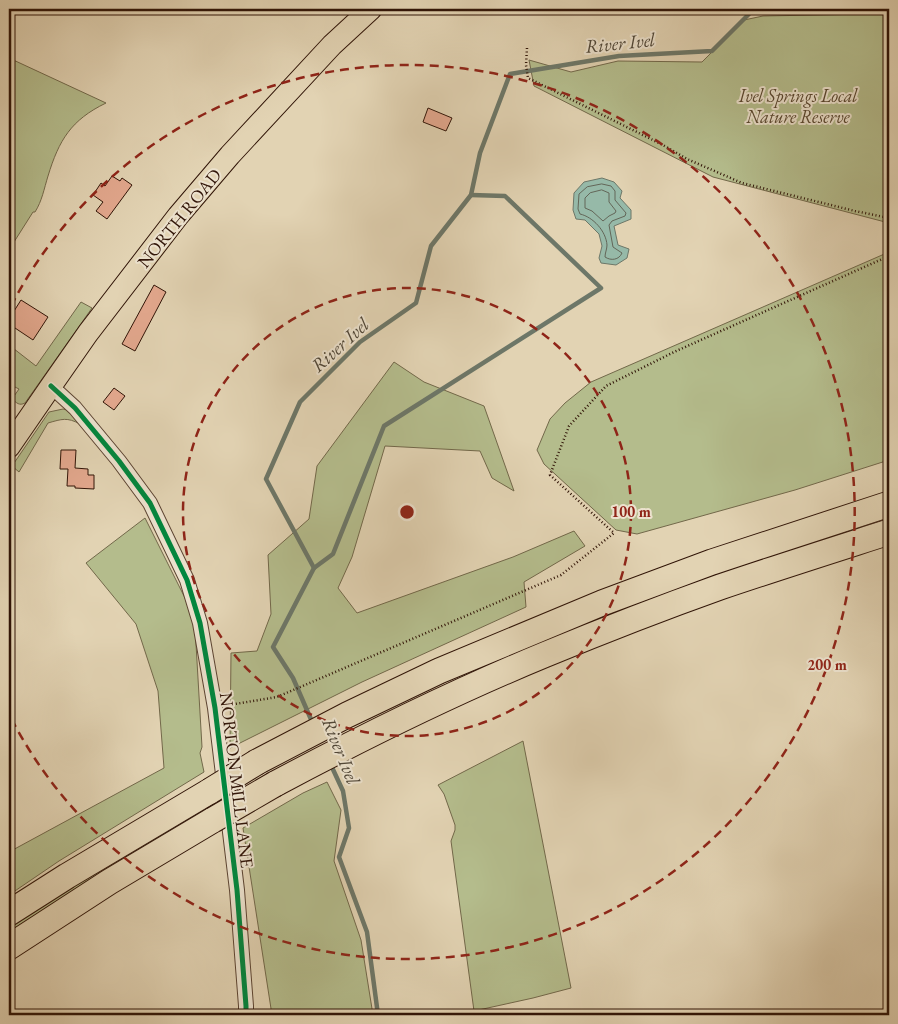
<svg xmlns="http://www.w3.org/2000/svg" width="898" height="1024" viewBox="0 0 898 1024" font-family="'EB Garamond',serif">
<rect width="100%" height="100%" fill="#e2d3b3"/>
<filter id="stains"><feTurbulence type="fractalNoise" baseFrequency=".004" numOctaves="4"/><feColorMatrix values="0 0 0 0 .2 0 0 0 0 .09 0 0 0 0 .02 0 0 0 .5 -.17"/></filter>
<radialGradient id="worn" r=".72"><stop offset=".6" stop-color="#630" stop-opacity="0"/><stop offset="1" stop-color="#630" stop-opacity=".3"/></radialGradient>
<g fill="#b4bc8c" stroke="#72684a">
<polygon points="869,14 889,14 889,223 713,177 534,86 529,60 571,72 618,61 702,62 744,20 763,16"/>
<path d="M9,58L106,103C71,120 59,140 48,176C44,189 42,201 35,212H33L14,242L9,239Z"/>
<polygon points="889,252 889,460 795,490 637,534 616,530 544,464 537,450 550,419 565,403 591,382"/>
<path d="M81,302L92,308L25,403C19,406 17,403 12,399L19,389L9,384V345L36,366Z"/>
<polygon points="394,362 424,382 484,406 514,491 492,478 480,451 385,446 352,557 338,588 357,613 513,557 574,531 585,546 524,582 526,607 362,682 230,748 231,653 257,651 271,614 268,555 309,519 317,466"/>
<path d="M63,409C71,410 76,418 80,424C67,417 62,419 48,423L19,472L12,466L49,412Z"/>
<polygon points="145,518 185,598 195,627 202,747 200,753 204,772 59,861 9,895 9,852 164,768 158,691 136,624 86,563"/>
<polygon points="523,741 571,988 533,998 474,1011 451,841 455,830 455,825 444,794 438,785"/>
<polygon points="327,782 341,810 334,861 361,940 373,1015 272,1015 243,828 303,793"/>
<polygon points="212,800 215,806 9,935 9,925 23,916"/>
</g>
<polygon fill="#96b9a8" stroke="#6d7768" points="602,178 614,182 622,191 620,198 631,210 631,219 614,226 618,245 629,249 627,258 616,265 601,263 599,258 602,246 599,234 585,220 576,219 573,210 574,193 584,182"/>
<g fill="none" stroke-linecap="round" stroke-linejoin="round">
<g stroke="#636658" stroke-width="1">
<path d="M602,184L611,186L615,191V200L626,213L625,216L612,221L609,225L613,247L622,253C619,260 611,261 605,257C605,253 607,249 607,245C606,231 593,217 580,214L578,209L579,194L587,187Z"/>
<polygon points="602,190 609,193 609,202 616,211 615,213 609,216 603,221 592,211 585,208 585,198 590,193"/>
</g>
<g stroke="#6d7768" stroke-width="4.5">
<polyline points="314,568 333,554 384,426 601,288 505,196 471,195"/>
<polyline points="313,724 293,678 273,647 314,568 266,479 300,402 360,342 416,303 431,246 471,195 480,153 510,74 619,56 712,51 752,11 889,11"/>
<polyline points="330,763 343,791 349,828 339,857 367,932 378,1015"/>
</g>
</g>
<g fill="#e3a88e" stroke="#301407">
<polygon points="428,108 452,118 446,131 423,122"/>
<polygon points="112,176 120,181 122,178 132,185 107,219 96,211 103,202 93,195 101,183 105,186"/>
<polygon points="154,285 166,292 135,351 122,344"/>
<polygon points="21,300 48,317 33,340 9,324 9,319"/>
<polygon points="114,388 125,396 114,410 103,402"/>
<polygon points="61,450 76,450 75,468 88,469 88,475 94,475 94,489 75,488 75,486 67,486 68,469 60,469"/>
</g>
<g fill="none" stroke-linecap="round" stroke-linejoin="round">
<defs>
<polyline id="street" points="51,386 75,408 119,461 150,503 187,580 200,623 215,708 237,890 246,1006 246,1015"/>
<polyline id="primary" points="9,447 51,386 88,333 178,216 230,155 332,45 371,9"/>
<g id="highway">
<polyline points="257,762 347,715 439,671 602,603 712,562 889,504"/>
<path d="M275,784C363,737 452,693 544,655C602,631 661,608 720,587C776,568 833,550 889,532"/>
<polyline points="9,913 67,876 210,791"/>
<polyline points="9,947 109,882 213,820"/>
</g>
</defs>
<use href="#street" stroke="#5c4432" stroke-width="16"/>
<use href="#primary" stroke="#301407" stroke-width="23"/>
<use href="#highway" stroke="#301407" stroke-width="27"/>
<g stroke="#301407" stroke-width="2.5" stroke-dasharray="1 2.5" stroke-linecap="butt">
<polyline points="527,48 526,65 528,78 661,144 687,159 742,183 855,211 889,218"/>
<polyline points="229,705 277,697 561,575 614,533 550,475 569,426 606,386 674,352 889,256"/>
</g>
<use href="#street" stroke="#ece2ce" stroke-width="14"/>
<use href="#primary" stroke="#e2d3b3" stroke-width="21"/>
<use href="#highway" stroke="#e2d3b3" stroke-width="25"/>
<defs>
<g id="highway-bridge">
<polyline points="210,791 257,762"/>
<polyline points="213,820 275,784"/>
</g>
</defs>
<use href="#highway-bridge" stroke="#301407" stroke-width="27" stroke-linecap="butt"/>
<use href="#highway-bridge" stroke="#e2d3b3" stroke-width="25"/>
<defs>
<polyline id="cycleway" points="51,386 75,408 119,461 150,503 187,580 200,623 215,708 237,890 246,1006 246,1015"/>
</defs>
<use href="#cycleway" stroke="#ece2ce" stroke-width="8"/>
<use href="#cycleway" stroke="#00873e" stroke-width="5"/>
</g>
<g fill="none" stroke="#8f2418" stroke-width="2.5" stroke-dasharray="9 6">
<circle cx="407" cy="512" r="224"/>
<path d="M11 306A447 447 0 1 1 11 718"/>
</g>
<g text-anchor="middle" dominant-baseline="central" stroke-width="4" stroke-linejoin="round" paint-order="stroke">
<g font-size="18" font-style="italic" fill="#58462f" stroke="#ece2ce">
<text x="798" y="95">Ivel Springs Local<tspan x="798" dy="21">Nature Reserve</tspan></text>
</g>
<g font-size="18" fill="#301407" stroke="#ece2ce">
<text transform="translate(179 218) rotate(-51)">NORTH ROAD</text>
<text transform="translate(237 780) rotate(83)">NORTON MILL LANE</text>
</g>
<g font-size="19" font-style="italic" fill="#4f4637" stroke="#ece2ce">
<text transform="translate(620 43) rotate(-6)">River Ivel</text>
<text transform="translate(340 345) rotate(-42)">River Ivel</text>
<text transform="translate(341 751) rotate(68)">River Ivel</text>
</g>
</g>
<circle cx="407" cy="512" r="8" fill="#8f2418" stroke="#ece2ce" stroke-width="2.5"/>
<g font-size="15" text-anchor="middle" font-weight="bold" fill="#8f2418" stroke="#ece2ce" stroke-width="4" stroke-linejoin="round" paint-order="stroke">
<text x="631" y="517">100 m</text>
<text x="827" y="670">200 m</text>
</g>
<rect width="898" height="1024" fill="none" stroke="#e2d3b3" stroke-width="30"/>
<rect x="10" y="10" width="878" height="1004" fill="none" stroke="#301407" stroke-width="2.5"/>
<rect x="15" y="15" width="868" height="994" fill="none" stroke="#301407"/>
<rect width="100%" height="100%" filter="url(#stains)"/>
<rect width="100%" height="100%" fill="url(#worn)"/>
</svg>
